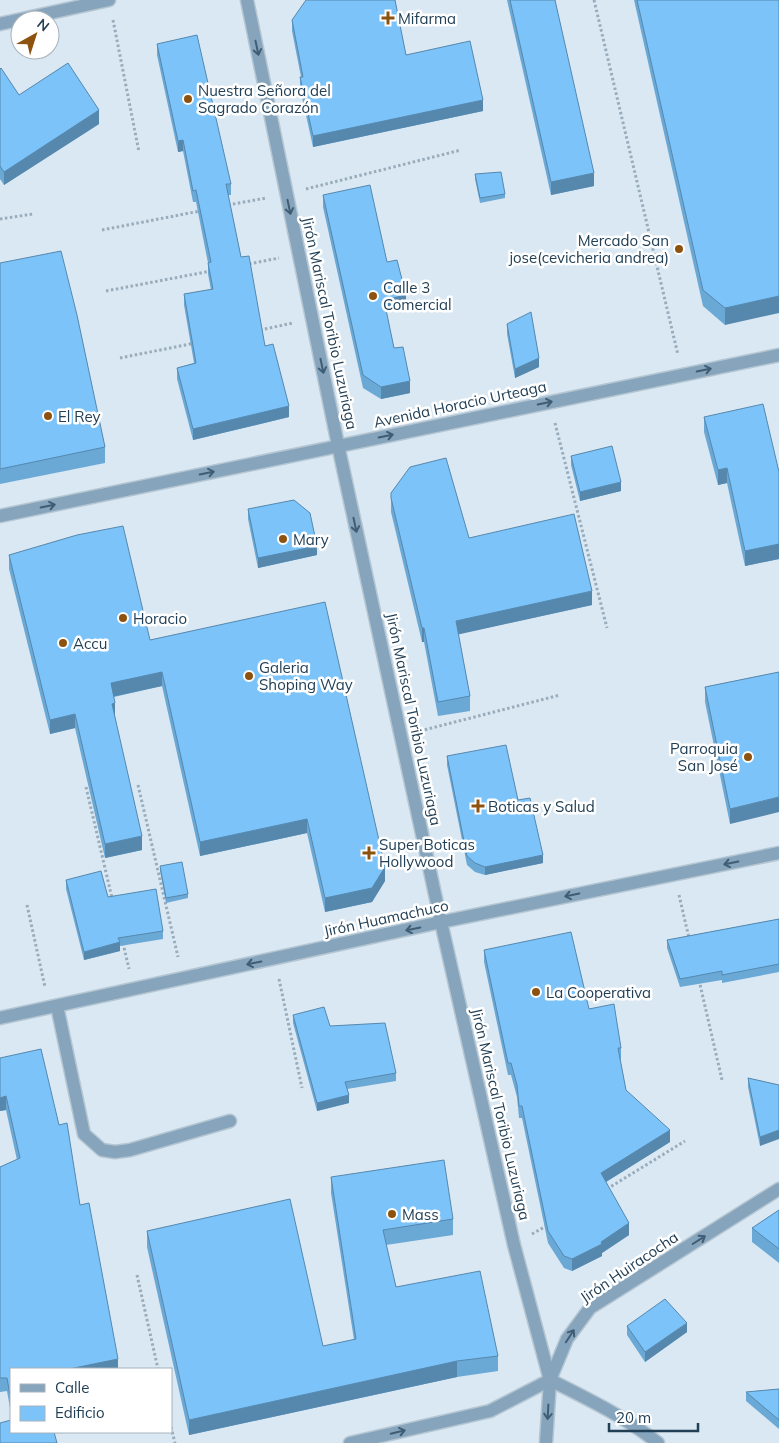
<svg xmlns="http://www.w3.org/2000/svg" width="779" height="1443" viewBox="0 0 779 1443" font-family="Mulish,sans-serif">
<rect width="100%" height="100%" fill="#dae8f3"/>
<g fill="none" stroke-linecap="round" stroke-linejoin="round">
<defs>
<polyline id="service" points="57,1006 84,1134 102,1150 115,1152 130,1150 230,1121"/>
<g id="minor">
<polyline points="247,0 338,445 441,922 514,1245 550,1380 546,1443"/>
<polyline points="0,516 779,355"/>
<polyline points="0,1018 441,922 779,853"/>
<path d="M550,1380C588,1399 625,1417 658,1443"/>
<polyline points="350,1443 490,1411 550,1380 567,1339 590,1308 779,1189"/>
</g>
<polyline id="tertiary" points="0,24 109,0"/>
</defs>
<use href="#service" stroke="#b5c6d3" stroke-width="15"/>
<use href="#minor" stroke="#b5c6d3" stroke-width="15"/>
<use href="#tertiary" stroke="#b5c6d3" stroke-width="15"/>
<g stroke="#99acbb" stroke-width="3" stroke-dasharray="2.5 2.5" stroke-linecap="butt">
<polyline points="594,0 678,355"/>
<polyline points="113,20 139,152"/>
<polyline points="306,189 461,150"/>
<polyline points="228,205 266,198"/>
<polyline points="0,219 33,214"/>
<polyline points="102,230 200,211"/>
<polyline points="249,264 279,258"/>
<polyline points="106,291 211,271"/>
<polyline points="260,330 293,323"/>
<polyline points="120,358 195,343"/>
<polyline points="555,423 607,628"/>
<polyline points="420,731 560,695"/>
<polyline points="138,785 178,957"/>
<polyline points="86,787 112,898"/>
<polyline points="679,895 689,938"/>
<polyline points="27,905 45,987"/>
<polyline points="123,943 129,969"/>
<polyline points="279,979 302,1088"/>
<polyline points="699,980 722,1080"/>
<polyline points="607,1189 685,1141"/>
<polyline points="532,1234 548,1225"/>
<polyline points="137,1275 158,1369"/>
<polyline points="171,1427 175,1443"/>
</g>
<use href="#service" stroke="#86a4bb" stroke-width="12"/>
<use href="#minor" stroke="#86a4bb" stroke-width="12"/>
<use href="#tertiary" stroke="#86a4bb" stroke-width="12"/>
</g>
<g fill="#6aa8d6">
<polygon points="507,0 555,0 594,186 551,195"/>
<polygon points="634,0 779,0 725,325 703,306"/>
<polygon points="292,20 406,55 483,111 313,147 300,88 300,77 301,77 292,31"/>
<polygon points="157,44 231,184 231,195 228,195 241,257 265,346 289,417 193,440 177,379 177,368 194,363 184,305 184,294 211,290 208,274 208,263 196,202 193,202 183,151 178,152 157,55"/>
<polygon points="0,69 19,95 99,124 4,185 0,179"/>
<polygon points="475,174 505,194 505,198 480,203 475,179"/>
<polygon points="323,195 387,262 406,307 386,312 394,348 410,393 381,399 363,388 323,207"/>
<polygon points="0,263 105,447 105,463 0,484"/>
<polygon points="507,324 539,367 515,378 507,334"/>
<polygon points="704,417 779,472 779,559 745,566 727,483 718,485 704,432"/>
<polygon points="571,456 621,491 580,501 571,465"/>
<polygon points="391,493 469,538 592,605 458,634 470,696 470,711 438,716 424,642 422,642 391,512"/>
<polygon points="248,509 317,555 258,568 248,519"/>
<polygon points="9,555 150,640 385,881 372,902 325,912 307,833 200,856 162,686 114,697 115,717 142,850 105,858 75,728 50,734 9,569"/>
<polygon points="779,672 730,824 705,702 705,687"/>
<polygon points="447,756 518,800 543,863 485,875 475,872 467,865 447,765"/>
<polygon points="160,866 188,894 188,898 166,903 160,871"/>
<polygon points="66,880 108,897 163,931 163,939 120,946 120,951 84,960 66,889"/>
<polygon points="779,919 779,972 722,983 722,980 680,987 667,948 667,940"/>
<polygon points="484,950 589,1009 621,1048 621,1059 620,1060 626,1090 670,1142 606,1182 629,1235 602,1253 602,1256 572,1271 564,1268 548,1243 522,1118 519,1118 517,1097 511,1075 508,1075 484,962"/>
<polygon points="293,1015 330,1026 396,1073 396,1081 347,1089 349,1103 317,1111 293,1023"/>
<polygon points="0,1058 59,1125 80,1205 118,1369 11,1369 11,1414 7,1391 0,1392 0,1167 17,1160 6,1110 0,1111"/>
<polygon points="748,1078 779,1085 760,1146 748,1087"/>
<polygon points="331,1177 453,1219 453,1235 386,1245 396,1287 498,1356 498,1371 457,1377 189,1435 147,1247 147,1231 323,1346 354,1340 331,1193"/>
<polygon points="779,1210 779,1263 752,1242 752,1228"/>
<polygon points="627,1326 687,1332 645,1362 627,1335"/>
<polygon points="779,1389 779,1429 746,1401 746,1392"/>
</g>
<g fill="#5688ae">
<polygon points="483,100 483,111 313,147 313,136"/>
<polygon points="99,110 99,124 4,185 4,172"/>
<polygon points="183,140 183,151 178,152 178,141"/>
<polygon points="594,173 594,186 551,195 551,182"/>
<polygon points="406,295 406,307 384,313 384,300"/>
<polygon points="779,296 779,313 725,325 725,308"/>
<polygon points="539,358 539,367 515,378 515,369"/>
<polygon points="410,381 410,393 381,399 381,387"/>
<polygon points="289,406 289,417 193,440 193,429"/>
<polygon points="727,468 727,483 718,485 718,470"/>
<polygon points="621,482 621,491 580,501 580,492"/>
<polygon points="779,544 779,559 745,566 745,551"/>
<polygon points="317,546 317,555 258,568 258,558"/>
<polygon points="592,591 592,605 456,635 456,621"/>
<rect x="422" y="628" width="2" height="14"/>
<polygon points="162,672 162,686 111,697 111,683"/>
<polygon points="115,703 115,717 112,718 112,704"/>
<polygon points="75,714 75,728 50,734 50,720"/>
<polygon points="779,797 779,812 730,824 730,809"/>
<polygon points="307,819 307,833 200,856 200,842"/>
<polygon points="142,836 142,850 105,858 105,844"/>
<polygon points="543,855 543,863 485,875 485,867"/>
<polygon points="385,867 385,881 372,902 325,912 325,898"/>
<polygon points="120,942 120,951 84,960 84,952"/>
<polygon points="349,1095 349,1103 317,1111 317,1103"/>
<polygon points="6,1096 6,1110 0,1111 0,1098"/>
<polygon points="670,1130 670,1142 601,1185 601,1173"/>
<polygon points="779,1130 779,1139 760,1146 760,1137"/>
<polygon points="629,1223 629,1235 602,1253 602,1256 572,1271 572,1259 601,1242"/>
<polygon points="687,1323 687,1332 645,1362 645,1352"/>
<polygon points="118,1359 118,1369 69,1369"/>
<polygon points="457,1361 457,1377 189,1435 189,1420"/>
</g>
<g fill="#7bc3f9" stroke="#5688ae">
<polygon points="306,0 395,0 406,55 470,41 483,100 313,136 300,77 303,77 292,20"/>
<polygon points="510,0 555,0 594,173 551,182"/>
<polygon points="637,0 779,0 779,296 725,308 703,290"/>
<polygon points="197,35 231,184 226,184 241,257 249,256 265,346 273,344 289,406 193,429 177,368 196,363 184,294 213,289 208,263 211,262 196,190 193,191 183,140 178,141 157,44"/>
<polygon points="68,63 99,110 4,172 0,166 0,69 1,68 19,95"/>
<polygon points="501,172 505,194 480,198 475,174"/>
<polygon points="370,185 387,262 397,260 406,295 384,300 394,348 403,347 410,381 381,387 363,375 323,195"/>
<polygon points="61,251 77,315 105,447 0,469 0,263"/>
<polygon points="531,312 539,358 515,369 507,324"/>
<polygon points="763,404 779,472 779,544 745,551 727,468 718,470 704,417"/>
<polygon points="612,446 621,482 580,492 571,456"/>
<polygon points="446,458 469,538 574,514 592,591 456,621 470,696 438,702 424,628 422,628 391,498 391,493 410,467"/>
<polygon points="294,500 310,513 317,546 258,558 248,509"/>
<polygon points="123,526 150,640 325,602 385,867 372,888 325,898 307,819 200,842 162,672 111,683 115,703 112,704 142,836 105,844 75,714 50,720 9,555 77,535"/>
<polygon points="779,672 779,797 730,809 705,687"/>
<polygon points="506,745 518,800 530,798 543,855 485,867 475,863 467,856 447,756"/>
<polygon points="182,862 188,894 166,898 160,866"/>
<polygon points="101,871 108,897 156,889 163,931 118,938 120,942 84,952 66,880"/>
<polygon points="779,919 779,964 722,975 722,971 680,979 667,940"/>
<polygon points="571,932 589,1009 614,1004 621,1048 618,1048 626,1090 670,1130 601,1173 629,1223 601,1242 602,1244 572,1259 564,1256 548,1231 522,1106 519,1106 517,1085 511,1063 508,1063 484,950"/>
<polygon points="324,1007 330,1026 385,1023 396,1073 345,1082 349,1095 317,1103 293,1015"/>
<polygon points="41,1049 59,1125 67,1123 80,1205 89,1203 118,1359 69,1369 11,1369 11,1401 7,1378 0,1378 0,1167 20,1158 6,1096 0,1098 0,1058"/>
<polygon points="748,1078 779,1085 779,1130 760,1137"/>
<polygon points="444,1160 453,1219 383,1230 396,1287 480,1271 498,1356 457,1361 189,1420 147,1231 290,1199 323,1346 356,1339 331,1177"/>
<polygon points="779,1210 779,1249 752,1228"/>
<polygon points="665,1299 687,1323 645,1352 627,1326"/>
<polygon points="779,1389 779,1420 746,1392"/>
<polygon points="11,1420 11,1432 54,1432 57,1443 0,1443 0,1423"/>
</g>
<defs><path id="oneway-shaft" d="M-6 0H5M1.5-3L5.5 0L1.5 3" fill="none" stroke-width="1.6" stroke-linecap="round" stroke-linejoin="round" transform="scale(1.25)"/></defs>
<g stroke="#3f5d74">
<use href="#oneway-shaft" transform="translate(257 48) rotate(78)"/>
<use href="#oneway-shaft" transform="translate(289 207) rotate(78)"/>
<use href="#oneway-shaft" transform="translate(322 366) rotate(78)"/>
<use href="#oneway-shaft" transform="translate(704 370) rotate(-12)"/>
<use href="#oneway-shaft" transform="translate(545 403) rotate(-12)"/>
<use href="#oneway-shaft" transform="translate(386 436) rotate(-12)"/>
<use href="#oneway-shaft" transform="translate(207 473) rotate(-12)"/>
<use href="#oneway-shaft" transform="translate(48 506) rotate(-12)"/>
<use href="#oneway-shaft" transform="translate(355 525) rotate(78)"/>
<use href="#oneway-shaft" transform="translate(731 863) rotate(168)"/>
<use href="#oneway-shaft" transform="translate(572 895) rotate(168)"/>
<use href="#oneway-shaft" transform="translate(413 929) rotate(168)"/>
<use href="#oneway-shaft" transform="translate(254 963) rotate(168)"/>
<use href="#oneway-shaft" transform="translate(699 1240) rotate(-32)"/>
<use href="#oneway-shaft" transform="translate(570 1336) rotate(-57)"/>
<use href="#oneway-shaft" transform="translate(548 1412) rotate(93)"/>
<use href="#oneway-shaft" transform="translate(398 1432) rotate(-13)"/>
</g>
<g fill="#8d520f" stroke="#fff" stroke-width="2">
<path d="M385.5 10.5h5v5h5v5h-5v5h-5v-5h-5v-5h5z"/>
<circle cx="188" cy="99" r="5"/>
<circle cx="679" cy="249" r="5"/>
<circle cx="373" cy="296" r="5"/>
<circle cx="48" cy="416" r="5"/>
<circle cx="283" cy="539" r="5"/>
<circle cx="123" cy="618" r="5"/>
<circle cx="63" cy="643" r="5"/>
<circle cx="249" cy="676" r="5"/>
<circle cx="748" cy="757" r="5"/>
<path d="M475.5 798.5h5v5h5v5h-5v5h-5v-5h-5v-5h5z"/>
<path d="M366.5 845.5h5v5h5v5h-5v5h-5v-5h-5v-5h5z"/>
<circle cx="536" cy="992" r="5"/>
<circle cx="392" cy="1214" r="5"/>
</g>
<g text-anchor="middle" dominant-baseline="central" stroke-width="5" stroke-linejoin="round" paint-order="stroke">
<g font-size="15" fill="#213f55" stroke="#fff" text-anchor="start">
<text x="398" y="18">Mifarma</text>
<text x="198" y="90">Nuestra Señora del<tspan x="198" dy="17">Sagrado Corazón</tspan></text>
<text x="669" y="240" text-anchor="end">Mercado San<tspan x="669" dy="17">jose(cevicheria andrea)</tspan></text>
<text x="383" y="287">Calle 3<tspan x="383" dy="17">Comercial</tspan></text>
<text x="58" y="416">El Rey</text>
<text x="293" y="539">Mary</text>
<text x="133" y="618">Horacio</text>
<text x="73" y="643">Accu</text>
<text x="259" y="667">Galeria<tspan x="259" dy="17">Shoping Way</tspan></text>
<text x="738" y="748" text-anchor="end">Parroquia<tspan x="738" dy="17">San José</tspan></text>
<text x="488" y="806">Boticas y Salud</text>
<text x="379" y="844">Super Boticas<tspan x="379" dy="17">Hollywood</tspan></text>
<text x="546" y="992">La Cooperativa</text>
<text x="402" y="1214">Mass</text>
</g>
<g font-size="15" fill="#213f55" stroke="#fff">
<text transform="translate(330 323) rotate(78)">Jirón Mariscal Toribio Luzuriaga</text>
<text transform="translate(460 404) rotate(-12)">Avenida Horacio Urteaga</text>
<text transform="translate(414 719) rotate(78)">Jirón Mariscal Toribio Luzuriaga</text>
<text transform="translate(386 918) rotate(-12)">Jirón Huamachuco</text>
<text transform="translate(501 1114) rotate(77)">Jirón Mariscal Toribio Luzuriaga</text>
<text transform="translate(629 1267) rotate(-34)">Jirón Huiracocha</text>
</g>
</g>
<rect x="10" y="1368" width="162" height="65" fill="#ffffff" stroke="#a6b2bb"/>
<rect x="20" y="1384" width="25" height="8" fill="#86a4bb" stroke="#a6b2bb"/>
<text x="55" y="1393" font-size="15" fill="#213f55">Calle</text>
<rect x="20" y="1406" width="25" height="15" fill="#7bc3f9" stroke="#a6b2bb"/>
<text x="55" y="1418" font-size="15" fill="#213f55">Edificio</text>
<g transform="translate(35 35) rotate(39)"><circle r="24" fill="#ffffff" stroke="#a6b2bb"/>
<path d="M0-4L9 19L0 12L-9 19Z" fill="#8d520f"/>
<text y="-8" font-size="14" font-weight="bold" text-anchor="middle" fill="#213f55">N</text>
</g>
<path d="M609 1423v8h89v-8" fill="none" stroke="#213f55" stroke-width="2.5"/>
<text x="616" y="1423" font-size="15" fill="#213f55" stroke="#ffffff" stroke-width="4" paint-order="stroke">20 m</text>
</svg>
